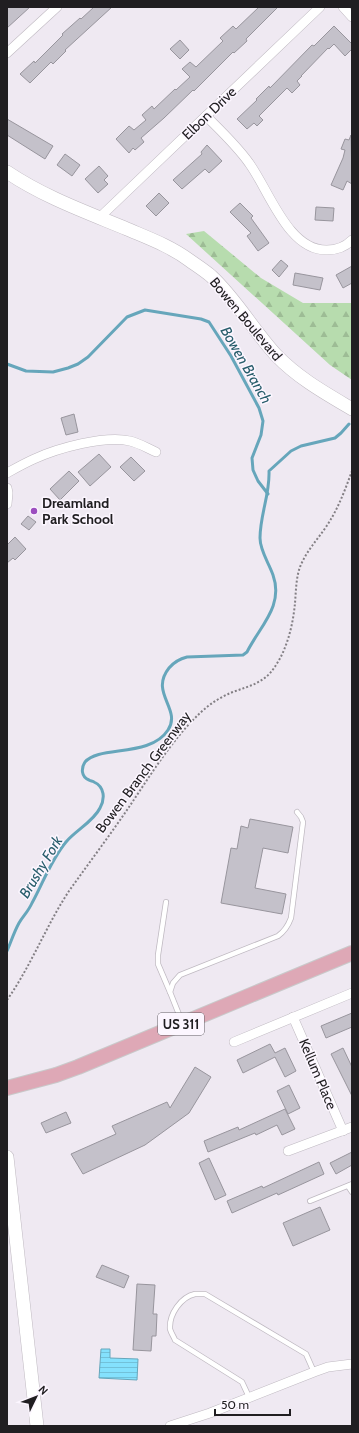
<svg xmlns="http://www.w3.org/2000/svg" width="359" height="1433" viewBox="0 0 359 1433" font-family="Cabin,sans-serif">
<defs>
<pattern id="forest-firs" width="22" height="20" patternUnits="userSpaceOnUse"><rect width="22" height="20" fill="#b7dcae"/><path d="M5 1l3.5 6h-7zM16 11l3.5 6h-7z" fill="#9dbc95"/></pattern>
<pattern id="water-rules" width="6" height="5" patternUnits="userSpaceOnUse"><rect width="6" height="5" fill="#84e1fd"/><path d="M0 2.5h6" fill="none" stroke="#72c1d9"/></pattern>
</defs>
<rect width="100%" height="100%" fill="#efe9f2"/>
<polygon fill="url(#forest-firs)" points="204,231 261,278 303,303 352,303 352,380 330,365 186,234"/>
<polygon fill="url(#water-rules)" stroke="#66a6bb" points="101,1349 110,1349 110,1358 138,1359 137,1380 99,1378"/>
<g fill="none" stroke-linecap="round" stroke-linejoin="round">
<g stroke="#66a6bb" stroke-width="3">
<polyline points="7,364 26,371 53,372 68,368 78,364 88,357 127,317 145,310 201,319 209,322 231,356 259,408 263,421 261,435 252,458 253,470 258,481 268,494"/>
<path d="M7,951C11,942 14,932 19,923C23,916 28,912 32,903C43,883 51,860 66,842C75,831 94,821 100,808C105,799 105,787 94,782C93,781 90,781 89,780C81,777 81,768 85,762C99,745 150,758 168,730C182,709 149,693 169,668C174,662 179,659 187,657L243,655L247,652C260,626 284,606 273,575C269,563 260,551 260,538C260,515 270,494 269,471L291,451L301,446L335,438L341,433L349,424"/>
</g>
</g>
<g fill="#c4c1ca" stroke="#98959d">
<polygon points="7,7 30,7 7,28"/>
<polygon points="94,7 112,7 65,50 66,51 53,64 51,62 30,83 20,74 34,61 35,63 63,35 62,34 80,18 81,19"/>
<polygon points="259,7 278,7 246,39 247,41 234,53 233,52 194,91 193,90 164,118 141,138 144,142 135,150 133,148 129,153 116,139 129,126 134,130 146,120 142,115 152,106 154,109 175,89 176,90 190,77 182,69 190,62 196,67 223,41 220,38 233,26 236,29"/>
<polygon points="334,26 352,44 352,49 345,56 334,44 329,49 328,48 301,76 302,76 297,81 300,85 292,93 287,88 259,116 263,120 257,126 254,123 247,129 237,119 257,100 256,99 269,86 270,88 312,45 314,46"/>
<polygon points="180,40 189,50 180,59 170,49"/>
<polygon points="7,119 53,146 45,159 7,135"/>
<polygon points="351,135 352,184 347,181 343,190 331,185 343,158 345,150 341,149 345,139 349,140"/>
<polygon points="207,145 222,161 209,173 205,169 182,189 173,180 202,154 201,152"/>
<polygon points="65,154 80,165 72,176 57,165"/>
<polygon points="99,166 108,176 104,180 108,184 98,193 85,179"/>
<polygon points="159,193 169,203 156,216 146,206"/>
<polygon points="240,203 253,216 251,218 269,243 258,251 247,236 251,233 230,212"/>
<polygon points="316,207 334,208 333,221 315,220"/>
<polygon points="281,260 288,266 279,277 272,270"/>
<polygon points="352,266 352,283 343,288 336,275"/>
<polygon points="295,273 323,278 320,290 293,285"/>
<polygon points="74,414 78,432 66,435 61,418"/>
<polygon points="99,454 111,467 90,486 78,472"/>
<polygon points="131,457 145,471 134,481 120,467"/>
<polygon points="69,471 79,481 60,500 50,489"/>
<polygon points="28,516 36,522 29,530 21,524"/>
<polygon points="15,537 26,549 15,560 13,558 7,563 7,545"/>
<polygon points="250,819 293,827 288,853 263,848 255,888 286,894 282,914 221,903 231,848 237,849 241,826 248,828"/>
<polygon points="352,1013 352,1027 326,1038 321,1026"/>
<polygon points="270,1044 275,1053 285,1048 296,1071 285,1077 275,1057 243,1073 237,1060"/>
<polygon points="343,1048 352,1067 352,1096 331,1054"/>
<polygon points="195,1067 211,1077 189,1113 145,1145 83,1174 71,1154 116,1134 112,1126 167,1102 170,1108"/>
<polygon points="289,1085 300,1108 288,1114 277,1091"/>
<polygon points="285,1109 295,1129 282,1135 277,1125 256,1135 255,1133 208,1152 204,1141 238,1127 239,1130"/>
<polygon points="66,1112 71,1123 46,1133 41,1123"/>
<polygon points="352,1152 352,1165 336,1174 330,1163"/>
<polygon points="209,1158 226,1195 215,1200 199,1163"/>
<polygon points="319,1162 324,1174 278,1195 277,1193 232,1213 227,1201 262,1186 263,1188"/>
<polygon points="320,1207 330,1230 293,1246 283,1223"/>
<polygon points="102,1265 129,1276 124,1288 96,1277"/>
<polygon points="137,1284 155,1285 153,1314 157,1314 156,1336 152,1336 151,1351 133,1350"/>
</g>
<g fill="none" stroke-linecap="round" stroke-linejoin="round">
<defs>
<g id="lane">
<polyline points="166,902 158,955 158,964 170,992"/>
<path d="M182,1022L170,992L173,983L180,975L278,936C285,931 288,926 291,918L303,822L301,817L297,812"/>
<polyline points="348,1186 352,1192"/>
<polyline points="310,1201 352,1184"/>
<path d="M249,1397L242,1382L175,1340C174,1337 171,1333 170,1329C169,1314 181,1297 195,1294C198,1294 202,1294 205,1294L306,1354L314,1372"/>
</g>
<g id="street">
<polyline points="343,7 352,17"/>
<polyline points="7,53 57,7"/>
<path d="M206,116C221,131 237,146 249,163C269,190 288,251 327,250C338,250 345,247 352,240"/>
<polyline points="99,218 320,7"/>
<path d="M7,473C16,468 25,463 34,459C58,448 105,435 130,441C139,443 147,448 156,452"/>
<polyline points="7,488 8,493 7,504"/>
<polyline points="293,1017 343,1131"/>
<polyline points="234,1042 352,993"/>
<polyline points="288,1151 352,1127"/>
<polyline points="170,1426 210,1413 314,1372 328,1367 352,1364"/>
</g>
<g id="secondary">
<path d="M7,172C44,197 86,212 127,229C148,238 170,246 189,260C196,265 204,270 211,276C236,299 253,330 276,355C298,378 325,393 352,409"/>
<polyline points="7,1157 37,1426"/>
</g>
<polyline id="primary" points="7,1088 56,1075 78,1067 352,953"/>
</defs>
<use href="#lane" stroke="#bfb9c1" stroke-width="6"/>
<use href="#street" stroke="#bfb9c1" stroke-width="10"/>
<use href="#secondary" stroke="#bfb9c1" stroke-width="14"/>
<use href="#primary" stroke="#c9c9ca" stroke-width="16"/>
<path stroke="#837f84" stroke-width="2" stroke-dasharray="2 2" stroke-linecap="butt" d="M7,1000C31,966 46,926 69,891C89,863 110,835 129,807C150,776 171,741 198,715C208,705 220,697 233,692C249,686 264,683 274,668C287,650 293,625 295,603C296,591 296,578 300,567C307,549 322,535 331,519C340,504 346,487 352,471"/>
<use href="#lane" stroke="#fff" stroke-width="4.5"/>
<use href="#street" stroke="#fff" stroke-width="9"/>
<use href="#secondary" stroke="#fff" stroke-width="13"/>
<use href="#primary" stroke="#dea8b6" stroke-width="14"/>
</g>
<circle fill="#9c4ebf" stroke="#fcf6ff" stroke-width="1.5" cx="34" cy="511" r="4"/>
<g text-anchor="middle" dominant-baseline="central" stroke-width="3" stroke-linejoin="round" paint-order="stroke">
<rect fill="#fcf6ff" stroke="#625f64" stroke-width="1" x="158" y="1013" width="46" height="22" rx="3"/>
<g font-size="13" font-weight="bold" fill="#201e21">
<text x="181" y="1024">US 311</text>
</g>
<g font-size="14" fill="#201e21" stroke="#fcf6ff">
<text transform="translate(209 113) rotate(-44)">Elbon Drive</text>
<text transform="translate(246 319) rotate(50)">Bowen Boulevard</text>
<text transform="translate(143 772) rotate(-53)">Bowen Branch Greenway</text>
<text transform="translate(318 1074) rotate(67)">Kellum Place</text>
</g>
<g font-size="14" font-weight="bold" fill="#201e21" stroke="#fcf6ff" text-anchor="start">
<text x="42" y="503">Dreamland<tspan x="42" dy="16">Park School</tspan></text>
</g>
<g font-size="15" font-style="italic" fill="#295e6c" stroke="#fcf6ff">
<text transform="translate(246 365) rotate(60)">Bowen Branch</text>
<text transform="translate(41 867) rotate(-59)">Brushy Fork</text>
</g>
</g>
<rect width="359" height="1433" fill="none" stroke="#201e21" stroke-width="16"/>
<g transform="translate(36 1397) rotate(47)" stroke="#fcf6ff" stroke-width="3" paint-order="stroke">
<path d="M0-3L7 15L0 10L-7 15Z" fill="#201e21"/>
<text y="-6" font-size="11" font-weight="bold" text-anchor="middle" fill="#201e21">N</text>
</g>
<path d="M215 1409v6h75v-6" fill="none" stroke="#201e21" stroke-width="2"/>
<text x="221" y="1409" font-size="12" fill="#201e21" stroke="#fcf6ff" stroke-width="3" paint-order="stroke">50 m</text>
</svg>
